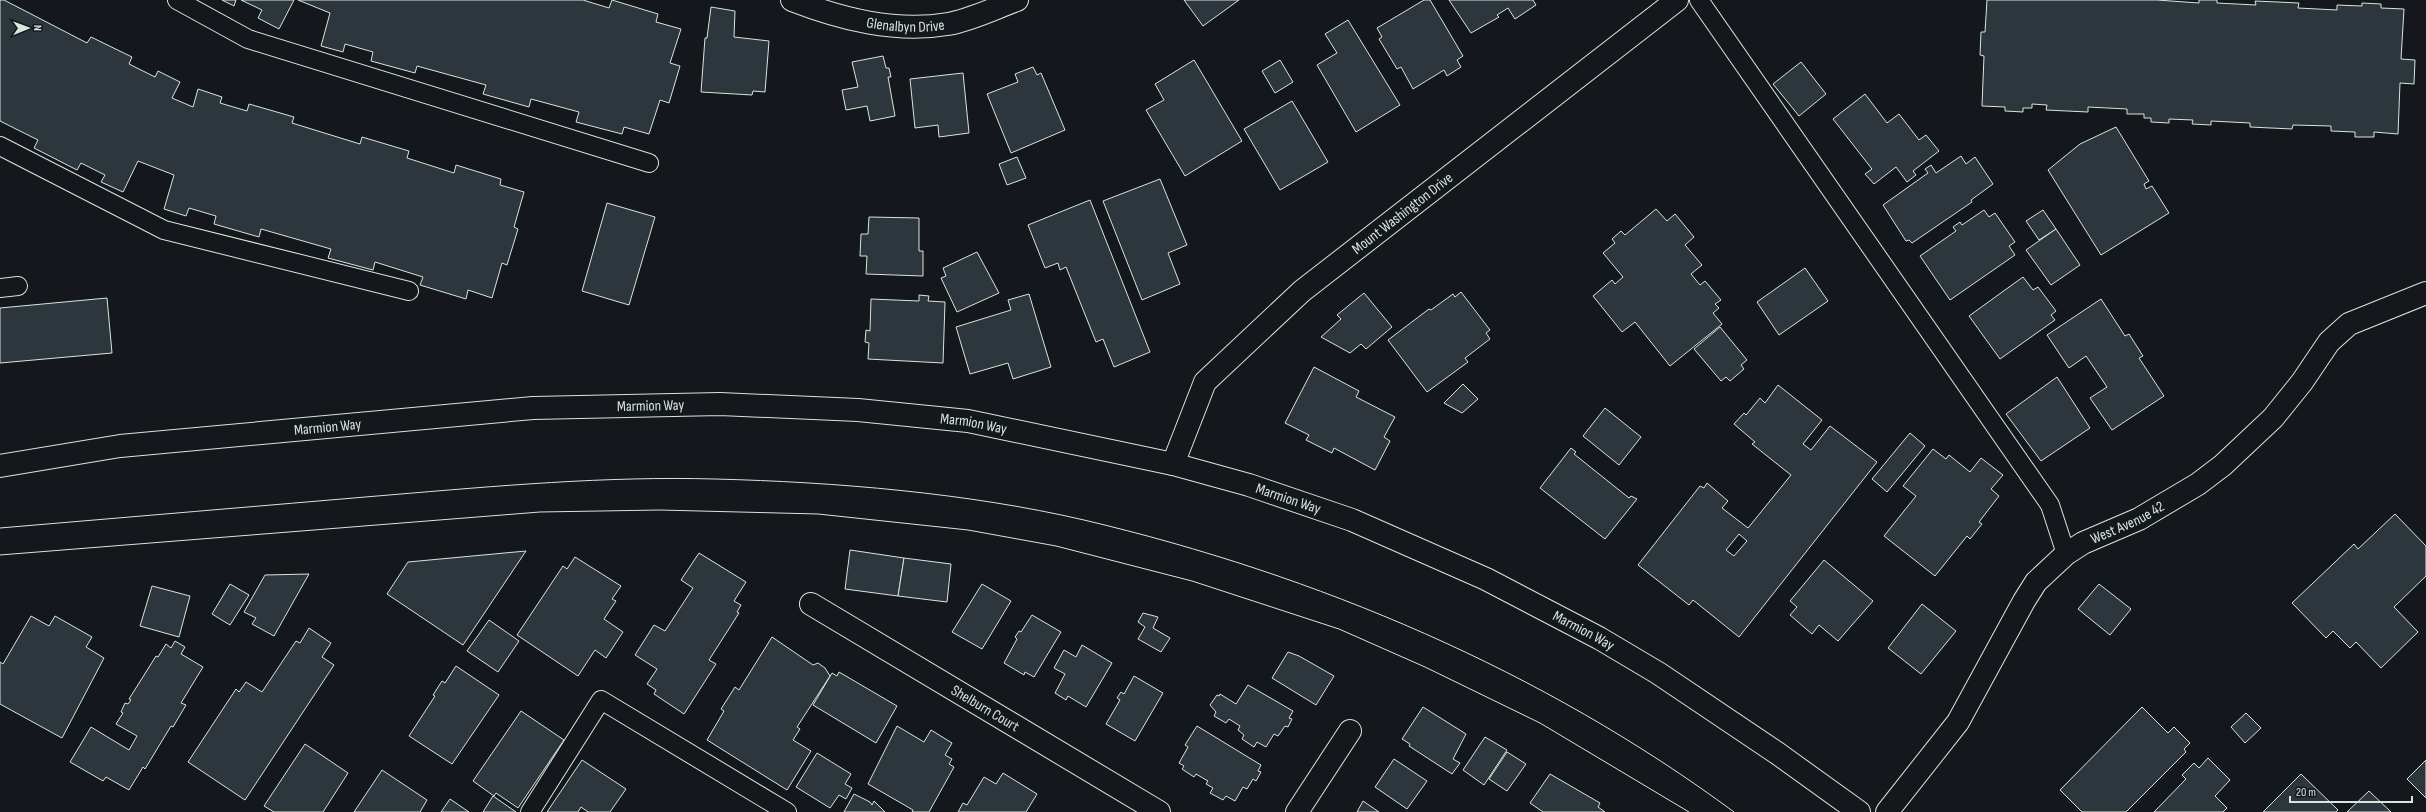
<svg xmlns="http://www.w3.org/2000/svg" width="2426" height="812" viewBox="0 0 2426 812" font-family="'Sofia Sans Condensed',sans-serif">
<rect width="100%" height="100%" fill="#14181c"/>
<g fill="#2c363c" stroke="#d8e6dc" fill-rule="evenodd">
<polygon points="0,0 4,0 87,43 91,37 132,57 129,64 155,77 158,71 180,82 172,98 193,107 198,89 222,97 220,103 247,111 249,104 294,117 292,123 360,144 362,137 409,151 407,158 454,173 456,165 501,179 500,185 524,192 514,227 518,229 507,265 502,263 492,298 468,290 466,299 420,285 423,277 375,262 373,270 328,258 331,249 261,229 259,237 214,224 216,216 189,208 186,216 164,209 174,175 138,161 123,192 101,182 105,175 81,163 77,170 34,148 38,140 0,121"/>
<polygon points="222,0 236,0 234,6"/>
<polygon points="241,0 294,0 279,29 258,18 262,10"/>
<polygon points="298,0 583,0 609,8 612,0 658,14 656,22 681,29 670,63 680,66 669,103 660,100 649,134 624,127 622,134 576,122 579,112 531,99 529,107 483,94 486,85 417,66 415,73 371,61 373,52 345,44 343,52 321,46 330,13"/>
<polygon points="1184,0 1239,0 1203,26"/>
<polygon points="1424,0 1430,0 1463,56 1457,60 1461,67 1447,76 1444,70 1413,89 1401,67 1397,69 1379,39 1382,37 1377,28"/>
<polygon points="1449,0 1533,0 1536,5 1515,19 1508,8 1497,15 1499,17 1471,33"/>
<polygon points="1987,0 2157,0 2199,3 2199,0 2217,0 2217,3 2256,5 2255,1 2299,3 2298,8 2337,10 2337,5 2362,6 2362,3 2381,4 2381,8 2404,9 2401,59 2415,60 2414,84 2400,83 2398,134 2374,132 2374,137 2355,137 2355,132 2331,131 2331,126 2293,125 2292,129 2250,127 2250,123 2211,121 2211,125 2192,124 2193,120 2169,119 2169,123 2151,122 2151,118 2144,118 2144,114 2127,114 2127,109 2088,107 2088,112 2046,110 2047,105 2032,104 2032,108 2023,108 2023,112 2005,111 2005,107 1982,106 1984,56 1980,55 1981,32 1985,32"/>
<polygon points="711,7 735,11 734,37 769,41 765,92 753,91 752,95 701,92 705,38 707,38"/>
<polygon points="1348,20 1400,105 1356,132 1317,65 1337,53 1325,34"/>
<polygon points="883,56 886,68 889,68 891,77 888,77 895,116 870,121 867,106 846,110 842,90 858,87 852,62"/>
<polygon points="1194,60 1242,141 1185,176 1146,110 1164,100 1155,84"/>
<polygon points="1280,60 1293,82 1275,93 1262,71"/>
<polygon points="1801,62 1826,94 1799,116 1773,84"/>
<polygon points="1033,67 1037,75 1041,73 1065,130 1011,153 987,94 1018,82 1015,74"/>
<polygon points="963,73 969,133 939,137 938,125 915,128 910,79"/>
<polygon points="1865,94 1887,123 1899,114 1919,140 1926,135 1939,151 1913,171 1916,175 1907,182 1896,167 1874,184 1865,174 1872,169 1833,119"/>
<polygon points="1292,101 1328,162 1280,190 1244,129"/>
<polygon points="2116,127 2149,181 2144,184 2146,189 2152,186 2169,213 2101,255 2048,170 2080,144"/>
<polygon points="1961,156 1966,164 1975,157 1993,184 1971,200 1972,202 1912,243 1909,240 1906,241 1883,205 1928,173 1925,169 1931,165 1936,173"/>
<polygon points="1017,157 1026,178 1007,185 999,164"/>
<polygon points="1160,179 1187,245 1168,253 1180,284 1142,300 1103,201"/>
<polygon points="1090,200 1150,352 1114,367 1103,339 1096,342 1066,267 1060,270 1058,263 1045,268 1028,225"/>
<polygon points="607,203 655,217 629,305 582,291"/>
<polygon points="1656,209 1667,221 1675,214 1694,237 1685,245 1702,265 1691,274 1700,285 1705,281 1721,300 1715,304 1719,308 1713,313 1722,324 1670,366 1635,322 1622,332 1593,296 1612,280 1615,284 1623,277 1603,253 1615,243 1612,239 1621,231 1625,235"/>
<polygon points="1984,210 1989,217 1995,213 2015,242 2009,246 2015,255 1950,300 1920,256 1956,231 1953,227 1960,222 1962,225"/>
<polygon points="2043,210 2056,229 2039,240 2026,221"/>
<polygon points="869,217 919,218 919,251 923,251 923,276 866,274 867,256 860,256 861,234 868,234"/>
<polygon points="2056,229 2080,265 2051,285 2026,250"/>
<polygon points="977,252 999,293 957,312 941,278 946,276 943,268"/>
<polygon points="1805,268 1828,301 1779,335 1757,302"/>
<polygon points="2023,277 2033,290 2038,287 2056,311 2051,315 2055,320 2000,359 1969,316"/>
<polygon points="1461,292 1490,330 1486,333 1490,339 1465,358 1468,362 1427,392 1388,340 1429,309 1431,310 1453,294 1455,297"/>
<polygon points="1364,293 1392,327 1366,349 1361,344 1350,353 1321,337 1341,319 1337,315"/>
<polygon points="1029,294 1051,367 1013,379 1008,363 970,374 956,327 1011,310 1008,300"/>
<polygon points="919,295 929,296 928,301 945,302 943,363 868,359 869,343 865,342 866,330 870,331 871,299 919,301"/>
<polygon points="107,298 112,353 0,363 0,308"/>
<polygon points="2101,299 2125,336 2129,334 2143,356 2139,358 2164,396 2112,430 2090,398 2107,387 2086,356 2069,368 2047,335"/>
<polygon points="1720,327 1747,360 1741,365 1744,369 1730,381 1726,377 1721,381 1694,349"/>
<polygon points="1314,367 1359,391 1356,397 1395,417 1384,437 1390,441 1375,470 1334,448 1332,453 1306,440 1309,435 1285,423"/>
<polygon points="2057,377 2090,428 2041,461 2006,414"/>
<polygon points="1463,384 1478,399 1462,413 1444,403"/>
<path d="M1778,385L1822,420L1803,444L1811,450L1830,426L1877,462L1739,637L1693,600L1689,605L1638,565L1700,486L1704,488L1707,483L1728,501L1722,508L1748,528L1791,475L1752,444L1755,442L1734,424L1744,413L1746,415L1760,398L1765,403ZM1739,534L1747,541L1734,556L1726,550Z"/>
<polygon points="1605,408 1641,437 1619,465 1583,436"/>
<polygon points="1910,433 1925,446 1887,492 1872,479"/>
<polygon points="1571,448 1576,452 1574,454 1629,498 1631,496 1637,499 1605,539 1540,488"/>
<polygon points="1933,449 1946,459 1949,455 1970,472 1981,458 2003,475 1991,489 1999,496 1979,522 1982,524 1970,539 1967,536 1935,576 1884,536 1916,496 1903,486"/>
<polygon points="2395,514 2426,546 2426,576 2394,607 2418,632 2381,668 2356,642 2350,648 2333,631 2326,638 2292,603 2354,544 2358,549"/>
<polygon points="850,550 904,558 898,596 845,589"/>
<polygon points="526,551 463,645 387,594 408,562"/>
<polygon points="699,553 746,582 734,601 741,605 737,612 739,613 709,660 716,664 684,714 654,694 656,690 647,684 657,669 635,655 654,625 665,631 693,588 681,580"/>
<polygon points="575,557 621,586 612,599 616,601 604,619 623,632 606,658 595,650 578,676 517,635 563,566 567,569"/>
<polygon points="904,558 951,564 947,602 898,596"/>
<polygon points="1824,560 1873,601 1838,641 1819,625 1812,634 1790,615 1797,607 1790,601"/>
<polygon points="309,574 274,636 252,624 256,618 244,612 265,575"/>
<polygon points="230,584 249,595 230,625 212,614"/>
<polygon points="982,584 1011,601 982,649 952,632"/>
<polygon points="2099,584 2131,609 2110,635 2078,609"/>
<polygon points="152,586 190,596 179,637 140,626"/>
<polygon points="1922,604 1956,631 1921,674 1888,648"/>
<polygon points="1143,613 1158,617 1153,628 1170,638 1161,652 1138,639 1145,627 1138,622"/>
<polygon points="1032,615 1061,632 1034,677 1025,672 1024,675 1004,663 1017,639 1015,637 1019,631 1021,632"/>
<polygon points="31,616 49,626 55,616 92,637 86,647 104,658 62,738 0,704 0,662 3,664"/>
<polygon points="489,620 519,641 498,672 467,651"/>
<polygon points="309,628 331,643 322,657 334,665 245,800 188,762 236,689 239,692 246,682 262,692 296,641 300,643"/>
<polygon points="772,637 813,665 818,663 825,668 830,676 797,727 800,729 793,740 811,751 787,790 707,740 724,711 721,709 735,687 739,690"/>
<polygon points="175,641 185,647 181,654 203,667 181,703 186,705 173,727 171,726 145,769 143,767 129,790 106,777 103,781 70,762 91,727 129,750 137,736 116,724 123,713 121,712 125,703 128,704 131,700 129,699 156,656 158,657 166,644 171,648"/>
<polygon points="1082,645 1112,663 1086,707 1068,696 1066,700 1055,693 1065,674 1054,668 1064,650 1076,657"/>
<polygon points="1288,652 1299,656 1334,676 1316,705 1272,678"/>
<polygon points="456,666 499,695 452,764 409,736 435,696 433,695 442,681 445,683"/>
<polygon points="839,672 897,706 876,743 813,705 832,673 837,676"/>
<polygon points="1134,676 1163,693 1135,741 1106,724 1120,700 1117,698 1121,692 1124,694"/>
<polygon points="1248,685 1293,711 1289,718 1292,719 1288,727 1285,726 1278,736 1274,734 1266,747 1257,742 1254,747 1242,739 1244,735 1238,730 1240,726 1229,719 1226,723 1214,716 1216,712 1210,705 1217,695 1219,696 1220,694 1236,704"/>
<polygon points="1423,707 1466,734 1453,759 1460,763 1452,774 1409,746 1410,744 1402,739"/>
<polygon points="2142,707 2168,733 2174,727 2190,743 2184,749 2186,752 2126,812 2082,812 2060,790"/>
<polygon points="521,711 564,740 518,808 496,793 494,796 473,781"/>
<polygon points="2246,713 2261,728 2245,743 2231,727"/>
<polygon points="897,726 924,742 931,730 952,743 945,755 952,759 949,764 954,767 929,812 912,812 913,810 868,784"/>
<polygon points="1197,726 1261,765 1258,771 1261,772 1256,781 1253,779 1247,789 1243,787 1235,801 1226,796 1223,800 1210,793 1213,788 1206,784 1208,781 1196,774 1194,777 1182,769 1184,766 1179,763 1188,747 1185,745"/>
<polygon points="1485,737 1507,750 1484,785 1463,770"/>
<polygon points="305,744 348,773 323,812 274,812 264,806"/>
<polygon points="1507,752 1526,764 1507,791 1489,779"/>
<polygon points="817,753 851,774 845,784 852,788 846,799 839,795 830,808 796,787"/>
<polygon points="2208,758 2230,780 2215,796 2227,808 2223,812 2154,812 2186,779 2182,775 2194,763 2199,768"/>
<polygon points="1394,759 1427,781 1407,809 1375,787"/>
<polygon points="582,760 626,789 610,812 588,812 581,807 578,812 547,812"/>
<polygon points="2426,760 2426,798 2407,779"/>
<polygon points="382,770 427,800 420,812 354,812"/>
<polygon points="1003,773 1037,794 1026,812 958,812 963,803 967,805 984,777 996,784"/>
<polygon points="1550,774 1600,803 1598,807 1605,812 1543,812 1530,803"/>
<polygon points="2301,774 2338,810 2336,812 2263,812"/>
<polygon points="2369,791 2391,812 2347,812"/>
<polygon points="854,794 870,802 872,805 874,801 885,812 844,812"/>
<polygon points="493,796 516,812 483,812"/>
<polygon points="450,799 469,812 441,812"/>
<polygon points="1363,801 1379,812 1357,812"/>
</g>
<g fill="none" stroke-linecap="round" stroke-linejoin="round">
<defs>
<g id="lane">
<polyline points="177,0 248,39 649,163"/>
<polyline points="1699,0 2050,505 2066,554"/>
<polyline points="0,146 164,230 409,291"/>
<polyline points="0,288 18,286"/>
<polyline points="530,812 601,700 787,812"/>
</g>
<g id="street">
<path id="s1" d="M792,0C841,19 895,33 948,24C971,20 995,8 1017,0"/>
<path id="s2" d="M1173,464L1205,382L1302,291L1677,0"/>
<path id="s3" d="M811,604L1159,812"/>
<polyline points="1297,812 1350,731"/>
<path id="s4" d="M1887,812L1958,722L2024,601L2036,582L2066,554L2083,543L2139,519L2198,484L2223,465L2273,418L2302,382L2329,342L2349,324L2426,293"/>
</g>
<g id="secondary">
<path id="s5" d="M0,466L120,446L533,408L720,404L858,410L968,421L1173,464L1249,485L1352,520L1486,579L1599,638L1658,673L1777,753L1859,812"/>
</g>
</defs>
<use href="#lane" stroke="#d8e6dc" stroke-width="20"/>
<use href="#street" stroke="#d8e6dc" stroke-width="24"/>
<use href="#secondary" stroke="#d8e6dc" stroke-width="24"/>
<use href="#lane" stroke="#14181c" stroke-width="18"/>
<use href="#street" stroke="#14181c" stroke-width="22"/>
<use href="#secondary" stroke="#14181c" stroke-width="22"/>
<g stroke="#d8e6dc" stroke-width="1">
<path d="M0,528C130,517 259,506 389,495C497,486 606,476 715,479C835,482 968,493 1084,520C1317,575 1542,670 1734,812"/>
<polyline points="0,555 540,512 660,510 818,514 968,530 1056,546 1192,581 1339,629 1425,667 1540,723 1689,812"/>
</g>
</g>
<g text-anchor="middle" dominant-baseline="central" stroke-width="3" stroke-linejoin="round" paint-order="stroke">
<g font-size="15" fill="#d8e6dc" stroke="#14181c">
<text stroke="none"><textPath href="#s1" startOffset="117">Glenalbyn Drive</textPath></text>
<text stroke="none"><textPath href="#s2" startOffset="348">Mount Washington Drive</textPath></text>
<text stroke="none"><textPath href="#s5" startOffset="654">Marmion Way</textPath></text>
<text stroke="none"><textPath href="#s5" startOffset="978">Marmion Way</textPath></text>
<text stroke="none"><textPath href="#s5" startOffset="330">Marmion Way</textPath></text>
<text stroke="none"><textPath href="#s5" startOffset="1302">Marmion Way</textPath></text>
<text stroke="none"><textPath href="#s4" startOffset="385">West Avenue 42</textPath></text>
<text stroke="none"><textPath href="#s5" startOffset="1626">Marmion Way</textPath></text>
<text stroke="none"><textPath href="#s3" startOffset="203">Shelburn Court</textPath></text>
</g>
</g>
<g transform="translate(28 28) rotate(89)" stroke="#14181c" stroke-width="3" paint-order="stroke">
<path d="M0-3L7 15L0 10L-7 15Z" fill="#d8e6dc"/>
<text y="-6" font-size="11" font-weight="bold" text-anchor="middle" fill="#d8e6dc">N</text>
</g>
<path d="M2290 796v6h122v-6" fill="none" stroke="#d8e6dc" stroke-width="2"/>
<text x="2296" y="796" font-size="12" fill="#d8e6dc" stroke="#14181c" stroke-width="3" paint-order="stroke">20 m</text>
</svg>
